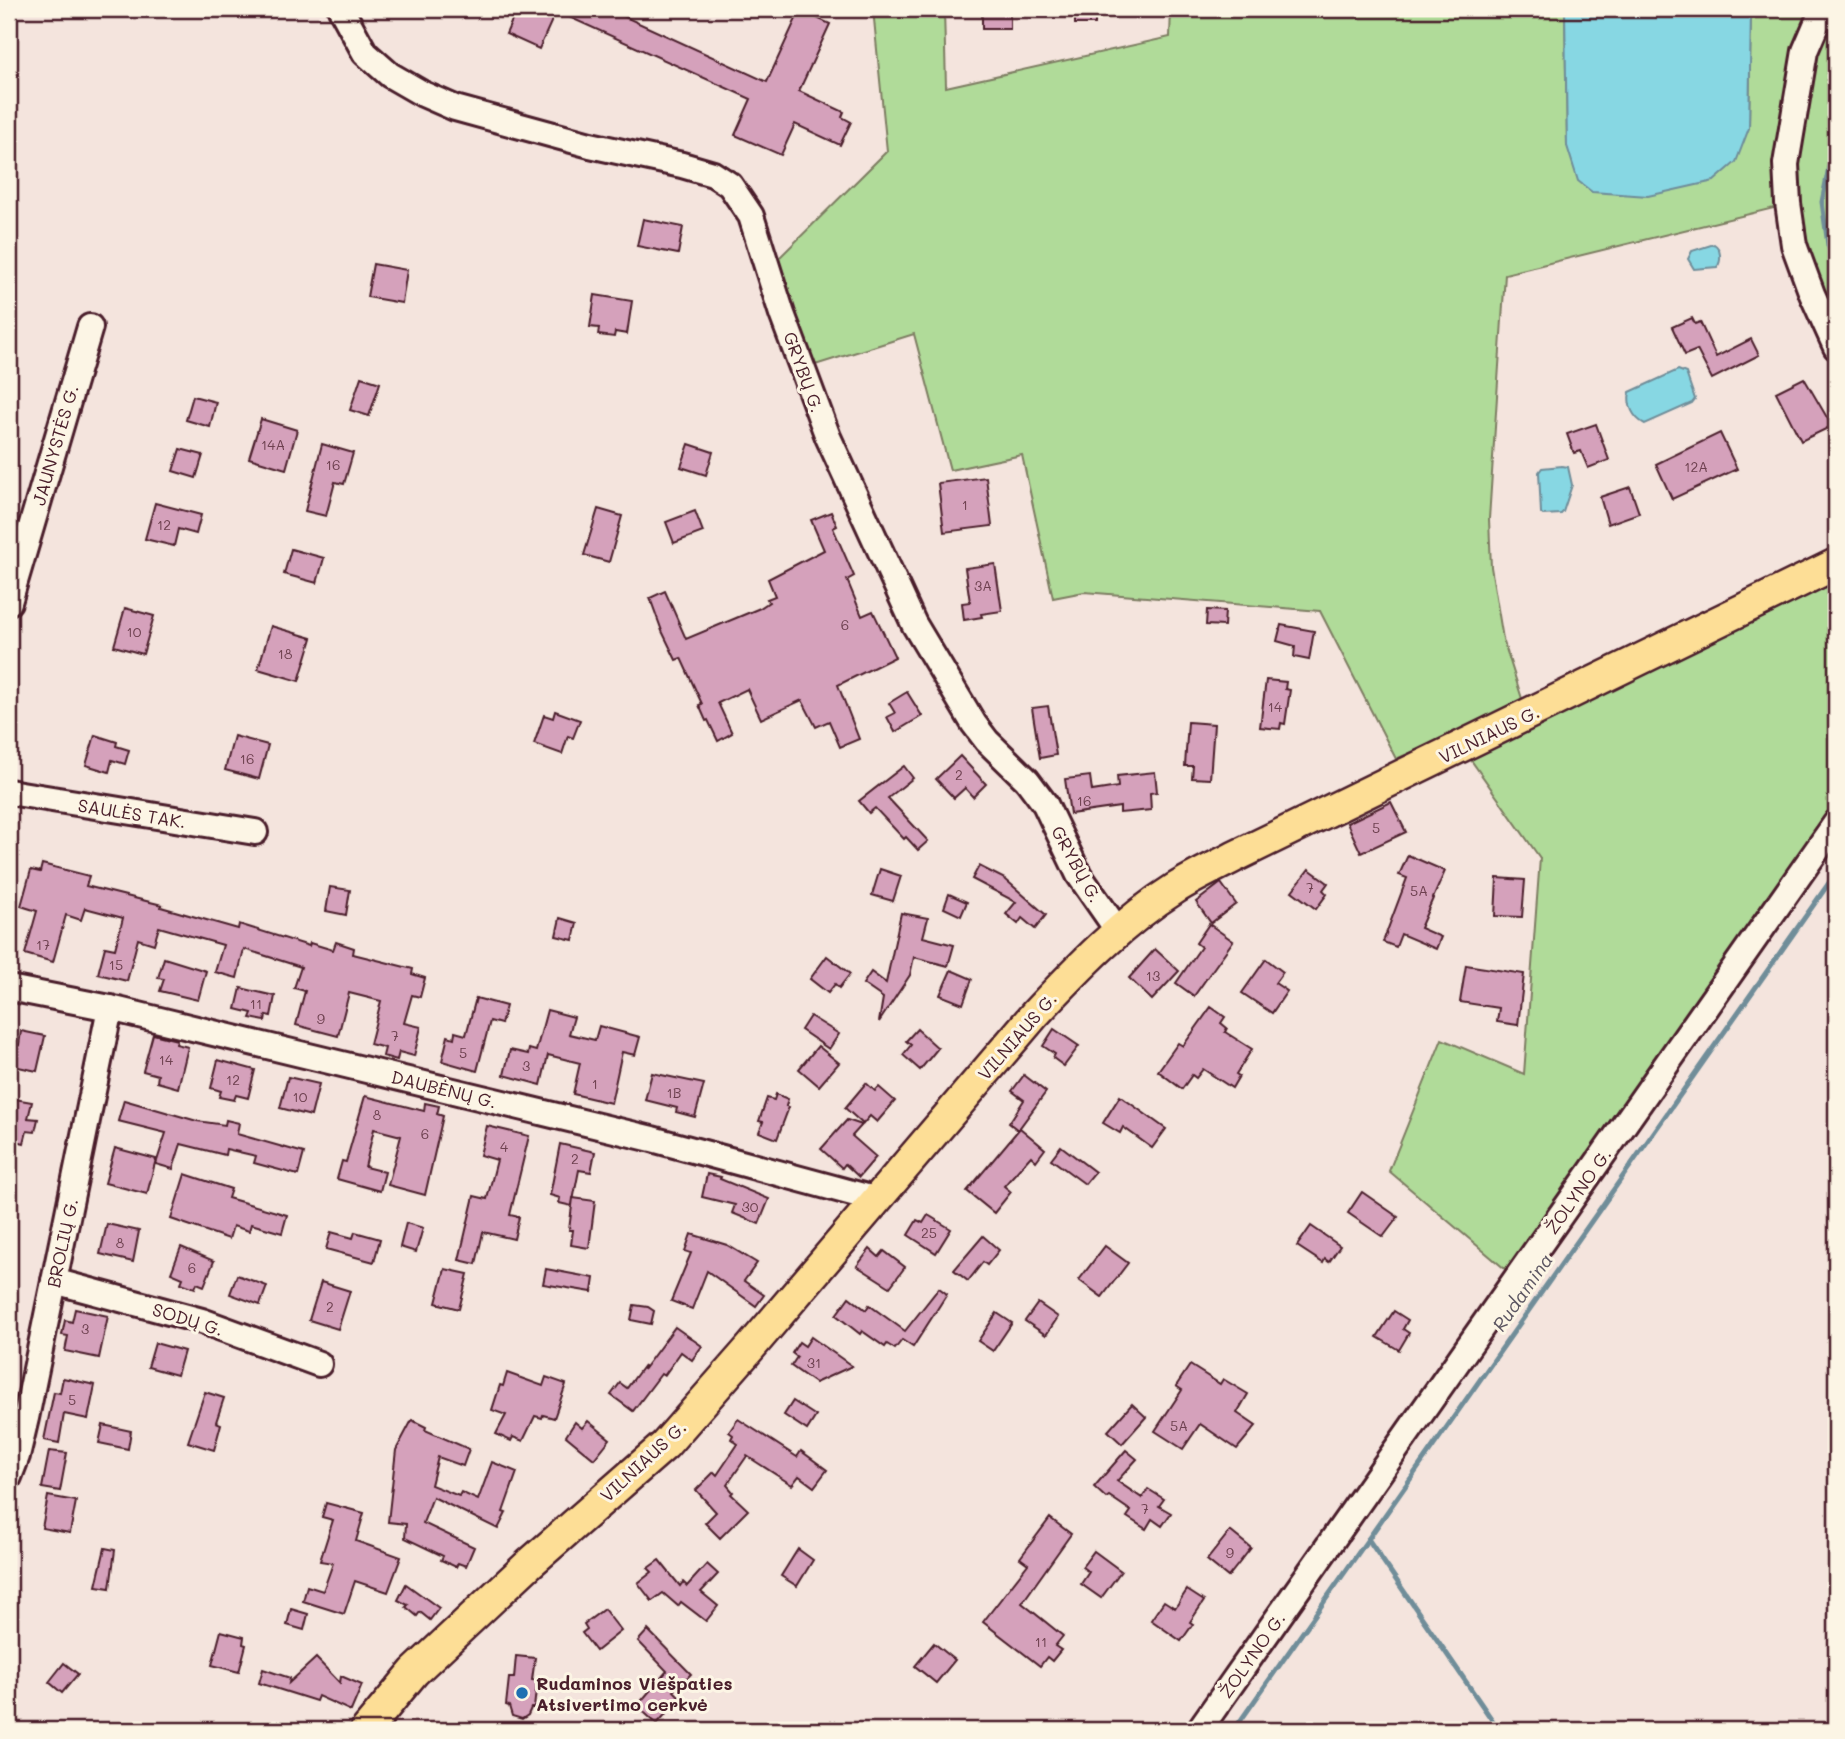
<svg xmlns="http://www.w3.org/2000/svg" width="1845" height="1739" viewBox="0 0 1845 1739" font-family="Mali,sans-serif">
<rect width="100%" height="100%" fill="#f4e4dd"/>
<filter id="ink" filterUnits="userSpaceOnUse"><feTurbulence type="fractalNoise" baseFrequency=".0143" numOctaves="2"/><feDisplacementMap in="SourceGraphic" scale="14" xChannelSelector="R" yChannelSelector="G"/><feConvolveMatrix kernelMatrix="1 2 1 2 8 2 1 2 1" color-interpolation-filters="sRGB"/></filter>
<g filter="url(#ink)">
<g fill="#b0db99" stroke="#7d7d62" stroke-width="2">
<polygon points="873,9 944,9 946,87 1170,37 1171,9 1565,9 1567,146 1749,128 1751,9 1836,9 1836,319 1816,275 1798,202 1505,274 1489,519 1491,567 1503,639 1524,705 1396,759 1320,611 1084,592 1053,598 1022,455 950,470 914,334 812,366 778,259 887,151"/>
<polygon points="1836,577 1836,816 1512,1275 1389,1171 1442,1039 1524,1074 1540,858 1466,753"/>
</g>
<g fill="#87d7e3" stroke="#6f8d99" stroke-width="2">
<polygon points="1565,9 1751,9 1749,128 1736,162 1714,181 1648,196 1592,192 1578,181 1567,146"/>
<path d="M1714,244C1721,248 1722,261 1717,267L1694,269L1688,259L1692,251Z"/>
<path d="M1678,370L1686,373L1695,399L1692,403L1645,424C1633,418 1627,405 1630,392Z"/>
<polygon points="1562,466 1568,467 1572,485 1563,512 1561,514 1543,515 1541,513 1539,472 1542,468"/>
</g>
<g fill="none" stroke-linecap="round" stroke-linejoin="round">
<g stroke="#6f8d99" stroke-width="5">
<polyline points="1836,132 1822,202 1828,245 1836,266"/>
<polyline points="1368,1539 1499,1730"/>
<polyline points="1234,1730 1836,873"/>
</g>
</g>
<g fill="#d5a1bb" stroke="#4a1f2b" stroke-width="2">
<polygon points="517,9 608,9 767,82 800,10 830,24 799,91 844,112 842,117 851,122 840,145 795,124 781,155 735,135 751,99 556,11 539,49 506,34"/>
<rect x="982" y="9" width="28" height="20"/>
<rect x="1075" y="9" width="20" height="15"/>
<polygon points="643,219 683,227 678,254 637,246"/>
<polygon points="373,264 407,270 402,303 367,297"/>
<polygon points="595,295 632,301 627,334 615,332 614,337 598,335 599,328 590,327"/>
<polygon points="1692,318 1695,324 1700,322 1716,357 1751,339 1759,355 1712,379 1697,350 1685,355 1672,327"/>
<polygon points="361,377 380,383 369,416 350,410"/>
<polygon points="1804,378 1832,426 1801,441 1776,392"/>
<polygon points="193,396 216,402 210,427 186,420"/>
<polygon points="261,419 297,430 286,469 249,458"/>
<polygon points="1596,424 1609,460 1588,468 1581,451 1574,453 1567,434"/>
<polygon points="1720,433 1737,469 1672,499 1656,464"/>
<polygon points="322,444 353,453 344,484 335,482 326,516 305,511"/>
<polygon points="689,444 713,452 706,475 681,467"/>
<polygon points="180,449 203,455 196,478 173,471"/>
<polygon points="986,477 992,526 944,532 938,483"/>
<polygon points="1630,487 1639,513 1608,524 1600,497"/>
<polygon points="155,503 201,515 196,534 178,529 174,546 145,539"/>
<polygon points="598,509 622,516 609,562 584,555"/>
<polygon points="695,511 703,532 674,543 666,522"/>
<polygon points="831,512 837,526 833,528 854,576 847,580 862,616 873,611 895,657 838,685 859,739 840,747 829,721 816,727 802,700 761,719 747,689 718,703 732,733 718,741 708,720 706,721 699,705 702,704 681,658 676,660 662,631 650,598 665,591 686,639 760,608 769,602 767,599 775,596 768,579 824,550 811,520"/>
<polygon points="291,549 324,558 317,583 284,574"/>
<polygon points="995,564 1002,611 981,614 982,617 964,620 962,603 970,602 965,568"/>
<polygon points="125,608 154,616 143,654 114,646"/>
<polygon points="1207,610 1225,611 1224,626 1206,625"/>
<polygon points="1281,625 1314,631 1309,660 1294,657 1295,646 1277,641"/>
<polygon points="271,626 312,638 299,681 258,669"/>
<polygon points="1266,680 1286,682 1285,689 1290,690 1285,724 1281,723 1280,729 1260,727"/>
<polygon points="907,692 922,716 895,732 887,717 895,713 889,703"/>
<polygon points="1048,706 1056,755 1040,758 1032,708"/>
<polygon points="555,711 580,720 573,738 568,736 562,754 534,744 544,715 553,718"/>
<polygon points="1188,722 1214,724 1210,779 1192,778 1193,766 1185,766"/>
<polygon points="95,735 117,742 116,746 129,750 125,764 112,760 109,772 86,765"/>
<polygon points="234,736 268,745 259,779 225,770"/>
<polygon points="960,756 986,784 973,797 965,788 954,798 936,779"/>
<polygon points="904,766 913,778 888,798 928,841 918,850 906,837 904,839 875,808 869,813 859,801"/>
<polygon points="1155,772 1157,792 1150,793 1151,810 1120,813 1120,807 1070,814 1065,779 1090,776 1092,791 1118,787 1117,776"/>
<polygon points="1391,802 1406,832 1361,853 1347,823"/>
<polygon points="1408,855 1445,871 1420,928 1441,937 1436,949 1401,934 1396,947 1383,942 1407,878 1399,875"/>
<polygon points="42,864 89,876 86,886 162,905 161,907 238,929 239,924 309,946 310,943 333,950 336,942 354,948 353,954 413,969 412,974 425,978 420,997 412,995 404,1023 421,1027 414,1056 399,1052 397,1060 383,1056 385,1048 370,1044 381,1001 349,993 338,1036 296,1025 305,991 294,988 301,967 244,949 237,978 215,972 223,945 159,927 154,944 138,939 127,981 98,974 105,947 115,949 123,918 85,908 81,920 66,915 53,962 25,954 37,911 21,906 31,870 40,872"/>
<polygon points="979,866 1005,879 1046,915 1035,929 1022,918 1018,924 1006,914 1016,902 972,879"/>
<polygon points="880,869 901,876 893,901 872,895"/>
<polygon points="1309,869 1328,883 1323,890 1327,894 1316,909 1292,891"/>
<polygon points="1497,878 1525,880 1522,917 1495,916"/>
<polygon points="1221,883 1236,904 1211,923 1196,902"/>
<polygon points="330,887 350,890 346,915 326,911"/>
<polygon points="949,894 967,902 961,916 944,908"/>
<polygon points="901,913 928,918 923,937 954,945 948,966 914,957 910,975 879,1022 883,998 863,984 871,972 886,983"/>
<polygon points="560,918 577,923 573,940 556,936"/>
<polygon points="1209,924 1233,941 1194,996 1176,983 1201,947 1196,943"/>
<polygon points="1155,949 1179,971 1152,1000 1129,978"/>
<polygon points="827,956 850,974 839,988 835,984 828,993 810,979"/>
<polygon points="164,958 206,971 198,1000 160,991 164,979 158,978"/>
<polygon points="1266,959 1283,972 1275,983 1287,991 1272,1013 1242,993"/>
<polygon points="1466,965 1524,974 1518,1025 1497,1022 1499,1008 1460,1002"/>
<polygon points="951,970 972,979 963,1004 940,995"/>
<polygon points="241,988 275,996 271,1016 266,1015 265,1021 250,1018 252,1013 236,1009"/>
<polygon points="476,998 506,1006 501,1024 490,1021 477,1071 442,1061 448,1036 454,1038 455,1032 466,1035"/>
<polygon points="1211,1007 1225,1017 1221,1023 1227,1028 1225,1032 1252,1049 1236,1074 1239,1076 1232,1088 1203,1069 1196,1078 1192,1075 1182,1089 1158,1071 1178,1043 1183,1046"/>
<polygon points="547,1010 574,1017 569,1034 595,1040 599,1026 640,1037 635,1055 622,1052 611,1103 573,1094 580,1063 548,1055 541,1085 504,1075 510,1050 528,1054 529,1049 536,1051"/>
<polygon points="810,1016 839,1034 829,1049 801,1030"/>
<polygon points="917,1029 938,1048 920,1070 903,1055 911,1045 906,1041"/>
<polygon points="1054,1029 1079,1046 1064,1066 1053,1058 1055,1054 1043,1046"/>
<polygon points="21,1031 45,1036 37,1071 9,1065 9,1043 19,1045"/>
<polygon points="153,1034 177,1040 176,1044 188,1047 178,1088 157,1082 158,1075 143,1071"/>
<polygon points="818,1046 839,1063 819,1086 799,1069"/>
<polygon points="218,1060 255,1070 248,1098 236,1095 234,1100 219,1097 221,1091 211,1088"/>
<polygon points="652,1073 704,1084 695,1117 676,1112 677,1108 645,1100"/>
<polygon points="1024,1075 1046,1092 1018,1130 1009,1123 1024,1100 1012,1091"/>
<polygon points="288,1077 319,1084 311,1116 280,1108"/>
<polygon points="866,1083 875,1091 879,1087 895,1101 877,1122 870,1116 863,1124 845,1108"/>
<polygon points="776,1094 788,1099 786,1106 789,1107 777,1139 759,1132 763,1122 759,1121 767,1098 774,1100"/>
<polygon points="365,1096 424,1111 425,1103 439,1106 437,1114 443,1116 425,1195 388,1185 401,1136 374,1129 365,1167 385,1172 380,1191 337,1179 342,1161 346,1162"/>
<polygon points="1120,1096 1166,1129 1152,1148 1123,1127 1120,1133 1103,1123"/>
<polygon points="9,1098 32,1102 28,1118 38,1119 35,1132 27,1131 24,1143 9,1139"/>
<polygon points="124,1100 197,1121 225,1125 226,1120 239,1123 237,1134 304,1153 298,1175 254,1163 256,1156 226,1149 225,1155 181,1144 173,1169 156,1164 166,1133 118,1121"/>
<polygon points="847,1120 862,1125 852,1136 876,1157 859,1177 845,1164 842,1168 821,1149"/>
<polygon points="487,1126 529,1136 510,1215 519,1217 514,1239 483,1232 476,1264 459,1260 474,1196 487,1199 497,1160 480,1155"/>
<polygon points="1020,1128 1045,1149 1036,1161 1031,1156 1004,1186 1011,1192 994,1213 967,1191"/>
<polygon points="560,1144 595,1152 591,1172 579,1170 572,1206 559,1203 560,1198 550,1195"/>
<polygon points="1061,1146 1095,1172 1085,1184 1051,1159"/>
<polygon points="115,1148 156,1159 147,1194 105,1183"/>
<polygon points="185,1174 231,1189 228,1198 287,1215 282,1233 251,1224 249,1231 233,1226 229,1239 171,1219"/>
<polygon points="707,1174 721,1177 720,1179 769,1199 759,1224 732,1213 735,1205 702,1197"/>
<polygon points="1362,1192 1398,1217 1383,1237 1348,1213"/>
<polygon points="573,1198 595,1201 589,1248 571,1245 573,1230 569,1230"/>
<polygon points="928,1215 951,1229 936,1253 908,1235 917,1220 923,1223"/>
<polygon points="406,1223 423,1228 416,1252 400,1247"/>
<polygon points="107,1224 139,1231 133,1262 100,1254"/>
<polygon points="1311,1226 1340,1246 1329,1262 1325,1259 1323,1263 1297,1246"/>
<polygon points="331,1232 353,1238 355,1232 380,1239 374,1262 326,1249"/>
<polygon points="691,1234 727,1245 757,1263 744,1281 764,1295 756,1306 707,1271 692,1309 671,1301 691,1253 685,1251"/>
<polygon points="983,1236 999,1250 987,1265 983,1262 968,1281 954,1270"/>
<polygon points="1105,1246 1128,1263 1102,1297 1079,1280"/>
<polygon points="181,1247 214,1261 204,1286 197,1283 195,1288 181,1283 183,1278 171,1273"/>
<polygon points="870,1249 879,1257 884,1251 905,1267 890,1287 857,1266"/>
<polygon points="445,1269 468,1274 459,1309 436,1303"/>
<polygon points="546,1269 594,1278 592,1292 543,1284"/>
<polygon points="237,1275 267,1286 260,1305 230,1294"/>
<polygon points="321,1282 350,1291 338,1329 309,1320"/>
<polygon points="939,1288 947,1294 913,1347 902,1340 895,1349 887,1344 885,1347 862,1331 860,1334 836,1315 849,1297 866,1310 869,1305 905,1331"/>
<polygon points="1038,1303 1058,1317 1046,1335 1025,1321"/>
<polygon points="634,1305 648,1307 654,1311 651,1324 631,1320"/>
<polygon points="75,1309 108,1316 99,1358 65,1351 68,1336 62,1335 65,1320 72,1322"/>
<polygon points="1394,1311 1408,1320 1403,1329 1409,1333 1399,1350 1377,1337"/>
<polygon points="997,1313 1012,1323 993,1351 978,1341"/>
<polygon points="675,1327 702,1346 692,1360 681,1352 664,1376 661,1374 633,1411 611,1395 620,1383 627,1388 644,1365 643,1370"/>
<polygon points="811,1337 852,1366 815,1383 791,1366 797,1357 792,1353 799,1342 805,1346"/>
<polygon points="155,1343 184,1351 177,1375 148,1367"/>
<polygon points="1190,1365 1220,1384 1223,1379 1248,1394 1237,1413 1256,1426 1237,1449 1200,1424 1183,1449 1155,1431 1182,1390 1176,1386"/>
<polygon points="507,1373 543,1386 546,1377 566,1384 554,1418 543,1415 542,1418 535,1416 523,1441 513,1437 511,1441 496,1434 506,1415 492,1410 500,1385 503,1386"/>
<polygon points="63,1378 95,1385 88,1419 64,1414 59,1443 44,1440 54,1392 60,1393"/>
<polygon points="205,1392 224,1398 216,1422 221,1424 214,1450 188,1442"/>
<polygon points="793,1401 816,1416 807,1430 784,1415"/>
<polygon points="1132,1404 1146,1417 1122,1444 1108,1431"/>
<polygon points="738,1419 797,1457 801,1451 827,1470 814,1487 799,1476 792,1485 747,1456 727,1485 733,1492 731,1494 748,1510 720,1538 705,1523 716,1512 696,1490 714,1472 717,1475 738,1444 731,1439 733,1435 729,1432"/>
<polygon points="412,1420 426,1427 425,1430 469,1449 463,1466 438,1457 431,1485 459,1496 461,1492 478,1500 492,1462 517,1472 503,1512 506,1513 498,1529 433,1497 423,1523 474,1547 466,1566 458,1563 456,1567 441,1560 443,1556 405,1538 406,1524 388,1522 396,1450"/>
<polygon points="588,1421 610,1439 594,1459 566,1436 575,1422 582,1428"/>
<polygon points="103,1425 131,1431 128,1449 99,1443"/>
<polygon points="1126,1450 1137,1459 1117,1481 1142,1498 1148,1489 1164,1499 1159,1506 1171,1513 1162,1526 1152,1519 1146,1529 1127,1517 1131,1511 1109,1496 1106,1498 1094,1487"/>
<polygon points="49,1451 67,1453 60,1491 42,1488"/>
<polygon points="48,1496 76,1501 70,1533 42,1528"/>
<polygon points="326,1503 364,1513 356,1541 401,1557 388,1592 355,1581 344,1614 303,1601 307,1586 323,1591 333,1563 320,1561 333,1520 322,1517"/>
<polygon points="1050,1518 1071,1534 1022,1603 1063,1636 1055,1646 1061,1650 1052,1661 1047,1657 1040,1666 983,1622 1028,1564 1020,1558"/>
<polygon points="1230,1531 1251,1548 1228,1577 1207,1560"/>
<polygon points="105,1548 115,1550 110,1588 96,1586"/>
<polygon points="798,1549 813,1560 797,1586 781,1576"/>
<polygon points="1094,1551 1121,1571 1101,1598 1081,1584 1089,1572 1082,1567"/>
<polygon points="659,1560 680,1586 683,1582 687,1586 707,1564 718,1574 701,1592 718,1606 706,1621 681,1602 678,1606 663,1593 652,1601 638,1583 652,1572 648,1568"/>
<polygon points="406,1584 439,1608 430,1620 420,1612 417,1616 406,1607 408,1605 398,1600"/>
<polygon points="1187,1590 1204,1601 1190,1622 1193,1624 1181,1641 1151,1620 1164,1601 1175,1608"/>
<polygon points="291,1609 308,1614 304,1630 287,1625"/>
<polygon points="604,1609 621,1631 596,1651 582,1633 587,1629 584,1624"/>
<polygon points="648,1630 691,1674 674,1691 680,1697 657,1724 637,1706 667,1671 638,1641"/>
<polygon points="221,1631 244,1637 243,1644 246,1645 239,1672 212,1665"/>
<polygon points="934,1643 955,1660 936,1683 915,1666"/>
<polygon points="516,1656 535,1658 532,1680 537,1681 534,1708 531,1708 528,1715 522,1719 512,1716 509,1706 506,1705 509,1678 514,1678"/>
<polygon points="316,1658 340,1683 341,1676 362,1685 351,1711 318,1696 316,1701 259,1683 263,1669 290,1678 289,1683"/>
<polygon points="64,1663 78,1674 62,1693 49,1682"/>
</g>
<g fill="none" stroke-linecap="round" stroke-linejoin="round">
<defs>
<g id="minor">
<polyline points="341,9 365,53 390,75 423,94 455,108 590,145 682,165 713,174 730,185 751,216 782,314 828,437 914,624 974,724 987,741 1027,780 1045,804 1079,875 1118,931"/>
<polyline points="1823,9 1805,51 1786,164 1788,203 1794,245 1812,294 1836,347"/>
<polyline points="9,602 90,327"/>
<polyline points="9,792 255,832"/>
<polyline points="9,988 110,1008 652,1139 878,1200"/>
<polyline points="54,1281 202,1321 319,1364"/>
<polyline points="9,1477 17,1456 26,1418 110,1008"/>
<polyline points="1199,1730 1836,823"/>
</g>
<path id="major" d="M366,1730L414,1672L529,1564L665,1445L751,1347L1035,1014C1078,968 1122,922 1176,888C1195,876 1215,867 1234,857L1836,564"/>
</defs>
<use href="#minor" stroke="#4a1f2b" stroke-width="30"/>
<use href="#major" stroke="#4a1f2b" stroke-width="35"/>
<use href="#minor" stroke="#fcf5e5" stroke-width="24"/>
<use href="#major" stroke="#fdde96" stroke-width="30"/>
</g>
</g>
<circle fill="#1f6fb2" stroke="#fcf5e5" stroke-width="2.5" cx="522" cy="1693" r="7"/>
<g text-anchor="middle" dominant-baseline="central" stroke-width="6" stroke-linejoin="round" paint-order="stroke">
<g font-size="14" fill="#6d404f">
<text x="273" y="444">14A</text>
<text x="333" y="464">16</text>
<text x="1696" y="466">12A</text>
<text x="965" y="504">1</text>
<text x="164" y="524">12</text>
<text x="983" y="585">3A</text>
<text x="845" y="624">6</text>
<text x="134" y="631">10</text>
<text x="285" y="653">18</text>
<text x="1275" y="706">14</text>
<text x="247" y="758">16</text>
<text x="959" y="774">2</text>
<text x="1084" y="800">16</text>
<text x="1376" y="827">5</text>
<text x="1310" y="887">7</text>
<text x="1419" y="890">5A</text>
<text x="43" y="944">17</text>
<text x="116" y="964">15</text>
<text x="1153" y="975">13</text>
<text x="256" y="1003">11</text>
<text x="321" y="1018">9</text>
<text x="395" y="1035">7</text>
<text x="463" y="1052">5</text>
<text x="166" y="1059">14</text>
<text x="526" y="1065">3</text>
<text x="233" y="1079">12</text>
<text x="595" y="1083">1</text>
<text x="674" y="1092">1B</text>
<text x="300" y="1096">10</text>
<text x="377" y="1114">8</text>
<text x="425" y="1133">6</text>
<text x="504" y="1146">4</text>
<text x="575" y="1158">2</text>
<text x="750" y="1206">30</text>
<text x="929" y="1232">25</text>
<text x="120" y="1242">8</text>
<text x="192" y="1267">6</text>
<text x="330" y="1306">2</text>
<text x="85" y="1328">3</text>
<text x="814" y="1362">31</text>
<text x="72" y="1399">5</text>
<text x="1179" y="1425">5A</text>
<text x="1145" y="1508">7</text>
<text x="1230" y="1552">9</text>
<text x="1041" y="1641">11</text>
</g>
<g font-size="18" fill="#4a1f2b" stroke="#fcf5e5">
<text transform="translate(804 372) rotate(70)">GRYBŲ G.</text>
<text transform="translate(55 445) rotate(-74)">JAUNYSTĖS G.</text>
<text transform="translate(1489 734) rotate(-26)">VILNIAUS G.</text>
<text transform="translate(132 813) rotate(9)">SAULĖS TAK.</text>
<text transform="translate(1077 864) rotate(61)">GRYBŲ G.</text>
<text transform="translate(1017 1036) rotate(-49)">VILNIAUS G.</text>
<text transform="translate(444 1089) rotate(14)">DAUBĖNŲ G.</text>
<text transform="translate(1578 1191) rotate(-55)">ŽOLYNO G.</text>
<text transform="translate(62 1243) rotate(-78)">BROLIŲ G.</text>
<text transform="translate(188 1319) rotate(17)">SODŲ G.</text>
<text transform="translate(643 1461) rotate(-43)">VILNIAUS G.</text>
<text transform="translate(1252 1655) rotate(-55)">ŽOLYNO G.</text>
</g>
<g font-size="18" font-weight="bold" fill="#4a1f2b" stroke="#fcf5e5" text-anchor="start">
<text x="536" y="1683">Rudaminos Viešpaties<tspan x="536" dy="21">Atsivertimo cerkvė</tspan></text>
</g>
<g font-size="19" font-style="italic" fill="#5c5662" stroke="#fcf5e5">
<text transform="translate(1522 1292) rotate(-55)">Rudamina</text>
</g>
</g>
<rect width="1845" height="1739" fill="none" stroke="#fcf5e5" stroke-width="35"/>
<rect x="18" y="18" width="1810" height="1704" fill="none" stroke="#4a1f2b" stroke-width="2.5" filter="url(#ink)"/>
</svg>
